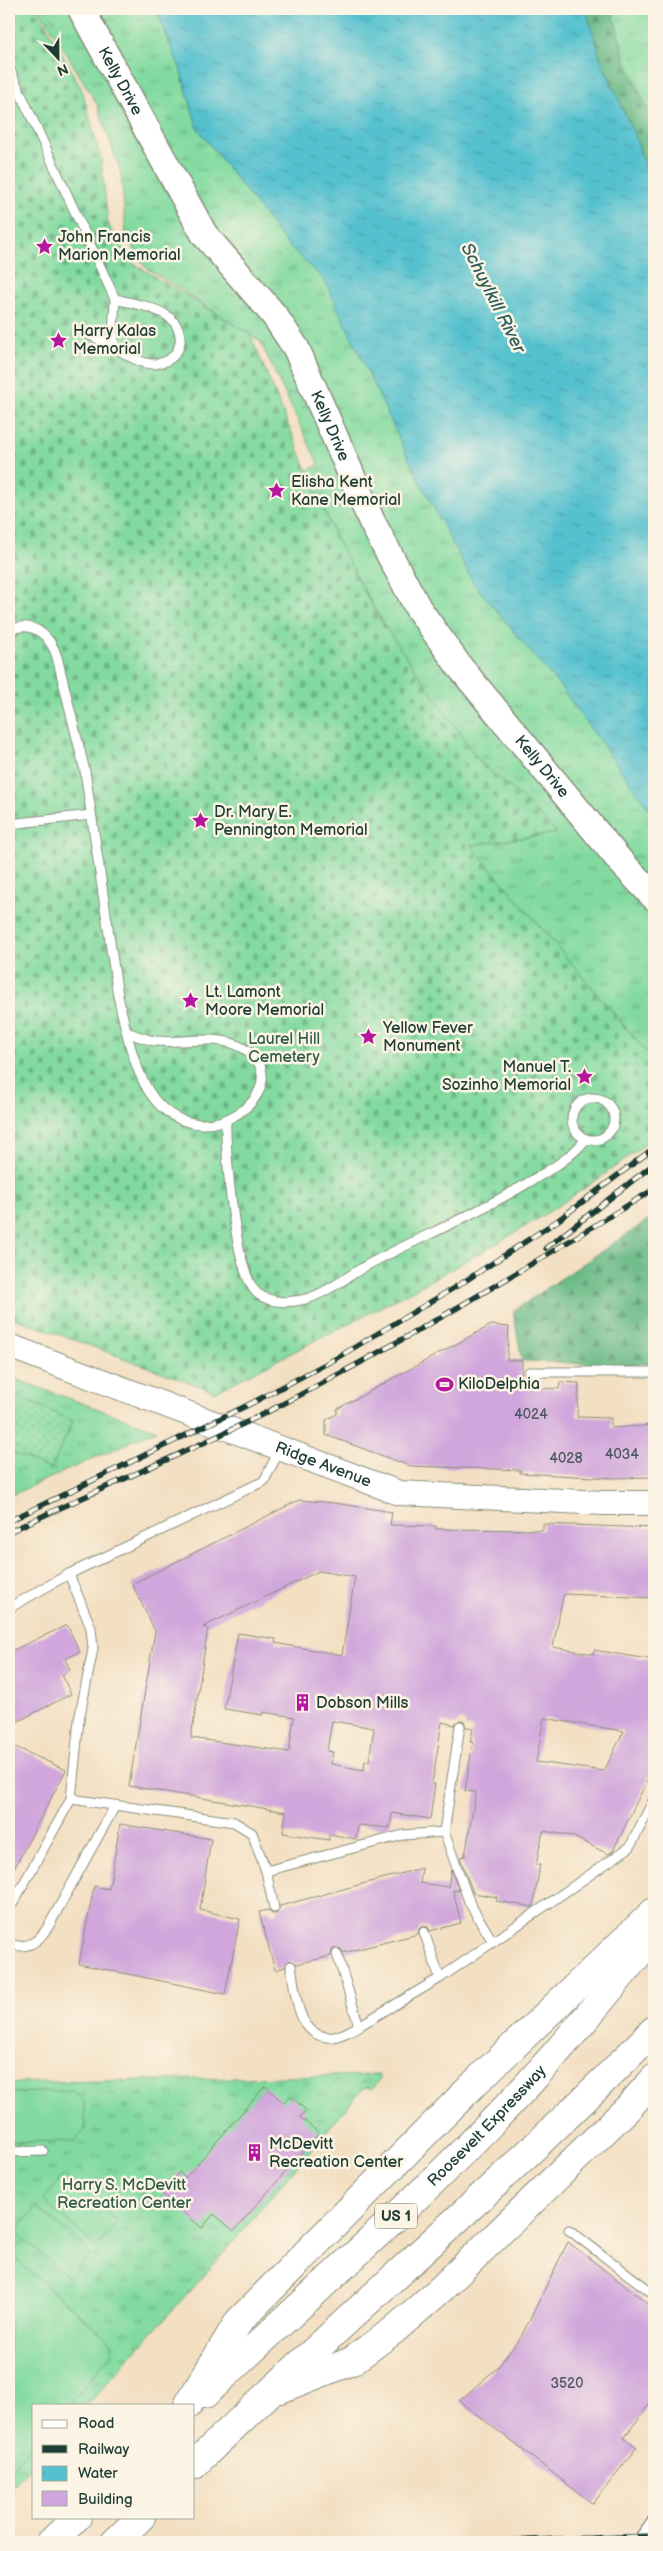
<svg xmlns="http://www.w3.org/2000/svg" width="663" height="2551" viewBox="0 0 663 2551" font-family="'Balsamiq Sans',sans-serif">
<defs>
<pattern id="grass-tufts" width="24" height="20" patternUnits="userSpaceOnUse" patternTransform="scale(1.25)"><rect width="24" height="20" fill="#82daa0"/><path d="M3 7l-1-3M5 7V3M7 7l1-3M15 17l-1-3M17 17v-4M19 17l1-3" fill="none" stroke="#6ab283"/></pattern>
<pattern id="forest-firs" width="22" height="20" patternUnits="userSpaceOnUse" patternTransform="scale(1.25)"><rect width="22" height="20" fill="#69ba86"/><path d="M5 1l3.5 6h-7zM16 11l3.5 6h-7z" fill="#56986e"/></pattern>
<pattern id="cemetery-stones" width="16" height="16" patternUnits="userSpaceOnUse" patternTransform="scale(1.25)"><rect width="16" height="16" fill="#82daa0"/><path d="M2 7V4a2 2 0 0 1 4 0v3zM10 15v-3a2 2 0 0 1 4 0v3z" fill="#6ab283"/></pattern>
<pattern id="garden-dots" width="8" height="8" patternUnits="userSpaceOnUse" patternTransform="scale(1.25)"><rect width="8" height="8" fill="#82daa0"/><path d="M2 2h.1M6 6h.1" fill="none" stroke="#6ab283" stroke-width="1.8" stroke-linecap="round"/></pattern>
<pattern id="water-ripples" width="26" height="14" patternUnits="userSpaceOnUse" patternTransform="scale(1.25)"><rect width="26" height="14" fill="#55c1cf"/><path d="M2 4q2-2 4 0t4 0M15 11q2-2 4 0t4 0" fill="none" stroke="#469ea9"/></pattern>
</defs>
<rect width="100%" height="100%" fill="#fcf5e5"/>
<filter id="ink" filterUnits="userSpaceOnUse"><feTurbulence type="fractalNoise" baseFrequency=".02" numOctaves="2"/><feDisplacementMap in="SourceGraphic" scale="10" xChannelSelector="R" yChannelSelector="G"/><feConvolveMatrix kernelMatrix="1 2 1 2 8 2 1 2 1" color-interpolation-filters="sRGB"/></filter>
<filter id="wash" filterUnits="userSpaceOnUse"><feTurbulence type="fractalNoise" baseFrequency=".0096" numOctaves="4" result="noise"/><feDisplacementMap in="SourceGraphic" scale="20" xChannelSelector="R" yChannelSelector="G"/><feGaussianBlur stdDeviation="1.12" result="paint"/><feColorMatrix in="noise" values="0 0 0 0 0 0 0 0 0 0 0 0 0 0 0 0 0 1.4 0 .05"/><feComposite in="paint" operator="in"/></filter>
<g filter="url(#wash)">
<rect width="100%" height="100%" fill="#f3dfc2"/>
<g fill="url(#grass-tufts)" stroke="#508c6a">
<polygon points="39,9 156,9 180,68 198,129 286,243 325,280 414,470 474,584 563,690 654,816 654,1061 470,845 556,833 519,795 482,764 394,642 343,554 307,470 319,465 260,341 145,267 126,235 121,173 97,104"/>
<polygon points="586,9 654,9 654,193 637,141 600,57"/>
<polygon points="9,1377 157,1430 9,1496"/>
<polygon points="379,2075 380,2079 372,2089 369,2087 362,2089 230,2246 87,2405 34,2405 34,2463 9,2490 9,2083"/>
</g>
<g fill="url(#forest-firs)" stroke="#447c5d">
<polygon points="586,9 612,9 625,59 654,124 654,193 637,141 600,57"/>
<polygon points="654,1216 654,1363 617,1365 522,1361 513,1311"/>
</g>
<path fill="url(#cemetery-stones)" stroke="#508c6a" d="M9,9H37L82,90L101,159L108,223L113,234L134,264L250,334L334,534L376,614L482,764L519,795L557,833L471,845L654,1061V1137C522,1243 365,1313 216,1392L9,1316Z"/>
<polygon fill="url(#garden-dots)" stroke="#508c6a" points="19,1396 73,1421 51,1470 9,1451 9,1418"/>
<g fill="#82daa0" stroke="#508c6a">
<polygon points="74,2091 85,2102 85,2130 75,2141 9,2142 9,2093"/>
<polygon points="64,2175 118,2222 97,2247 43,2200"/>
<polygon points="37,2207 91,2254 69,2278 15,2232"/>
<polygon points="9,2253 112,2343 112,2353 69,2405 34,2405 34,2443 9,2470"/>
</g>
<polygon fill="url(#water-ripples)" stroke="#3a7f82" points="156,9 586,9 600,57 637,141 654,193 654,816 563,690 474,584 414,470 325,281 286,243 198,129 180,68"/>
<g id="blocks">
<g fill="#d0a6dc" fill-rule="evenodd">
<polygon points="491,1325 509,1327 507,1360 522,1360 521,1387 559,1389 560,1382 579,1383 577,1417 611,1418 611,1428 654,1425 654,1477 612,1478 520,1473 520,1470 410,1466 326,1435 326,1420 337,1414 337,1409"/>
<path d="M299,1500L335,1503L392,1512L390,1525L436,1526V1529L543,1530V1524L654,1528V1598L565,1594L563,1596L553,1647L593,1654L594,1650L654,1660V1766L613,1851L608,1854L572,1836L543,1831L536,1865H540L533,1907L496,1901L497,1897L473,1893L460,1857L465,1856L476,1792L465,1791L473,1742H470L473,1728L466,1727L464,1721L460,1720L454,1725L442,1722L432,1784H435L430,1819L392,1813L390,1828L358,1825L356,1839L329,1834V1840L283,1833L286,1812L129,1786L155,1631L132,1584ZM319,1571L355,1577L342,1655L275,1643L276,1639L238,1633L224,1709L263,1715V1712L294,1717L289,1752L191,1738L208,1628L203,1627ZM544,1718L598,1727L624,1731L604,1771L536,1762ZM332,1721L374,1728L369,1761H365L364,1770L331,1764L333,1752L327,1751Z"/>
<polygon points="67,1625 80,1652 65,1659 70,1670 62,1675 71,1694 9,1726 9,1652"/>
<polygon points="9,1744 66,1770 9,1878"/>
<polygon points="120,1824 211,1839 200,1910 240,1919 225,1994 79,1964 94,1886 109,1889"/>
<polygon points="422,1868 420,1883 448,1887 451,1869 459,1891 453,1890 461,1923 430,1931 428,1927 422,1926 419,1928 418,1934 343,1953 341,1949 336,1948 332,1950 331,1956 297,1964 290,1960 285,1967 275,1970 259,1912 268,1910 272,1914 276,1914 280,1906"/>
<polygon points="265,2086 284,2103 290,2096 306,2110 300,2117 319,2133 234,2231 214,2214 202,2228 161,2193 179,2172 185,2178"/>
<polygon points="568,2242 654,2308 654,2398 624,2438 637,2447 593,2504 459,2401 498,2367 521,2337"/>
</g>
</g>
</g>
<g filter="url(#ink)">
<use href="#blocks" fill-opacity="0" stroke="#898e7b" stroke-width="1"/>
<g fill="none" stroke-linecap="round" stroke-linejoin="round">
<defs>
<g id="lane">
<path d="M9,68L115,299L113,333L115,347C126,355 141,364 154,364C182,363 190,330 166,315C151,306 132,303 115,299"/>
<polyline points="83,332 115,347"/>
<path d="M9,630C33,620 50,635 57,657L85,771L118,996C125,1026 132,1063 148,1090C198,1171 306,1086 243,1048C217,1033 184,1044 156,1041C146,1040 137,1036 127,1032"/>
<polyline points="9,824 91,815"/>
<circle cx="593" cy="1119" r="21"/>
<path d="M226,1122C225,1153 235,1276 258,1294C272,1304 293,1303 309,1298C331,1291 350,1274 371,1263C423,1236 476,1214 526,1184C548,1171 570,1159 586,1139"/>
<polyline points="529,1372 654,1372"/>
<polyline points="9,1608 69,1574 264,1481 280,1449"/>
<polyline points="460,1726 444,1832 470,1904 493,1942 630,1847 654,1799"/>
<polyline points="71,1799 234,1822 252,1833 266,1871"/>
<polyline points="13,1903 71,1799 79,1720 93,1649 91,1628 69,1574"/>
<polyline points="274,1908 266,1871 403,1835 444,1832"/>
<polyline points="424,1932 440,1978 493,1942"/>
<path d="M9,1944C28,1950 38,1942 48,1927L115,1806"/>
<polyline points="337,1954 359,2026 440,1978"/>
<path d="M291,1966C296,1993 296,2040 334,2037C342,2036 352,2029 359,2026"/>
<polyline points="9,2152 43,2151"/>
<polyline points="569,2230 654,2294"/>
</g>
<polyline id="street" points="641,2542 654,2524"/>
<g id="secondary">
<path id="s1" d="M9,1346L399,1493L604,1503H654"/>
</g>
<g id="primary">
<path id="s2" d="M81,9L204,234L274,315L296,348L372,522L418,608L459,666L621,862L654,897"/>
</g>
<g id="highway">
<polyline points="280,2389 352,2361 394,2330 441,2289 628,2108 654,2079"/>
<path id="s3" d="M205,2394C309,2296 418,2201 517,2096C565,2045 610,1990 654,1935"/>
<polyline points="188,2405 239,2321 478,2080 654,1912"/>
<path d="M194,2465C345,2317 506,2181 654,2030"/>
<polyline points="51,2542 77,2517"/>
<polyline points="115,2542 141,2517"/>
</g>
</defs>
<use href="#lane" stroke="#898e7b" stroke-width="11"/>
<use href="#street" stroke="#898e7b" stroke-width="19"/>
<use href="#secondary" stroke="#898e7b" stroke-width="26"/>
<use href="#primary" stroke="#898e7b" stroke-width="29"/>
<use href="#highway" stroke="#898e7b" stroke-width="30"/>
<use href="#lane" stroke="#fff" stroke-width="9"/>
<use href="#street" stroke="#fff" stroke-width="16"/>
<use href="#secondary" stroke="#fff" stroke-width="24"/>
<use href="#primary" stroke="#fff" stroke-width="26"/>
<use href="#highway" stroke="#fff" stroke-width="28"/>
<defs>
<g id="rail">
<polyline points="546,1248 654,1164"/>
<polyline points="9,1521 248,1405 335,1359 462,1283 557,1221 654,1148"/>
<path d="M9,1532C97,1489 188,1453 275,1408C405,1341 530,1266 654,1189"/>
<polyline points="472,2542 654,2536"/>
</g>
</defs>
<use href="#rail" stroke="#1f3d34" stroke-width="5.5"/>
<use href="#rail" stroke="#fcf5e5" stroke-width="4" stroke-dasharray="11" stroke-linecap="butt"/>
</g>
</g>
<defs>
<symbol id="sight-bare" viewBox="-9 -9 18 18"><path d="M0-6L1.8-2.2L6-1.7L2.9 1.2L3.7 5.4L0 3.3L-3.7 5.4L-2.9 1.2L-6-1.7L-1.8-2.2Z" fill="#b5179e" stroke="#fcf5e5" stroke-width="2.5" paint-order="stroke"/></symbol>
<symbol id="stadium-bare" viewBox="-9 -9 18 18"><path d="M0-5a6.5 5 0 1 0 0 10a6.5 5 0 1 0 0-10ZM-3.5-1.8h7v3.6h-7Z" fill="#b5179e" stroke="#fcf5e5" stroke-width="2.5" paint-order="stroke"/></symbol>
<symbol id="building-bare" viewBox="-9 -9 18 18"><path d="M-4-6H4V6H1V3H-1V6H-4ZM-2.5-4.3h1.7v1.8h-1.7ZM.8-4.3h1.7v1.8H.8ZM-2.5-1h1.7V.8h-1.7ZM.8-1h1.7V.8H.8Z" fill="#b5179e" stroke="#fcf5e5" stroke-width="2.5" paint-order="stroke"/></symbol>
</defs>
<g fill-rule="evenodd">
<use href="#sight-bare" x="32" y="234" width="25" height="25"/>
<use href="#sight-bare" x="46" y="328" width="25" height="25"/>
<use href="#sight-bare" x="264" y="478" width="25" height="25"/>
<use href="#sight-bare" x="188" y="808" width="25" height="25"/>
<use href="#sight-bare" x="178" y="988" width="25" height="25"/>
<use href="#sight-bare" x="356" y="1024" width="25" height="25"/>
<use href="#sight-bare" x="572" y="1064" width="25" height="25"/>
<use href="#stadium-bare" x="432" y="1372" width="25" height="25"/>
<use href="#building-bare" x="290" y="1690" width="25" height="25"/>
<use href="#building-bare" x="242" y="2140" width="25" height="25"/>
</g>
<g text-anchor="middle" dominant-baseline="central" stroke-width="5" stroke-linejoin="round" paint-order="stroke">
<g font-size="14" fill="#4b575e">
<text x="531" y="1414">4024</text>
<text x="622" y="1454">4034</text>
<text x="566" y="1458">4028</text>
<text x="567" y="2383">3520</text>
</g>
<rect fill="#fcf5e5" stroke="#617469" stroke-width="1" x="375" y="2203.5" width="42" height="25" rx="4"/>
<g font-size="15" font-weight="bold" fill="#1f3d34">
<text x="396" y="2216">US 1</text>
</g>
<g font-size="16" fill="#1f3d34" stroke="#fcf5e5">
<text stroke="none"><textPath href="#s2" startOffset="82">Kelly Drive</textPath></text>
<text stroke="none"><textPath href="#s2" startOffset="488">Kelly Drive</textPath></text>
<text stroke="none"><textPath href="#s2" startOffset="892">Kelly Drive</textPath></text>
<text stroke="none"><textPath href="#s1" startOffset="336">Ridge Avenue</textPath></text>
<text stroke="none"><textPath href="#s3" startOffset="389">Roosevelt Expressway</textPath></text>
</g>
<g font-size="16" fill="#1f3d34" stroke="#fcf5e5" text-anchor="start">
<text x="58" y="237">John Francis<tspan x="58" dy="18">Marion Memorial</tspan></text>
<text x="73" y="331">Harry Kalas<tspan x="73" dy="18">Memorial</tspan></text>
<text x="291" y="482">Elisha Kent<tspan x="291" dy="18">Kane Memorial</tspan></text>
<text x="214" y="812">Dr. Mary E.<tspan x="214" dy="18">Pennington Memorial</tspan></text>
<text x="205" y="992">Lt. Lamont<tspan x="205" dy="18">Moore Memorial</tspan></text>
<text x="383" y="1028">Yellow Fever<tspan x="383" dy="18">Monument</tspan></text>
<text x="571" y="1067" text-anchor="end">Manuel T.<tspan x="571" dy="18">Sozinho Memorial</tspan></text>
<text x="458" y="1384">KiloDelphia</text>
<text x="316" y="1703">Dobson Mills</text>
<text x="269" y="2144">McDevitt<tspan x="269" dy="18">Recreation Center</tspan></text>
</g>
<g font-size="16" fill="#335c4a" stroke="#fcf5e5">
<text x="284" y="1039">Laurel Hill<tspan x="284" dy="18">Cemetery</tspan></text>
<text x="124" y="2185">Harry S. McDevitt<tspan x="124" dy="18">Recreation Center</tspan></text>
</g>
<g font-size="18" font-style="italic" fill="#2c5e5b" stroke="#fcf5e5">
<text transform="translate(493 298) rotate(63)">Schuylkill River</text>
</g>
</g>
<rect width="663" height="2551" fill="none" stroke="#fcf5e5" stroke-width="30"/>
<rect x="32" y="2404" width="162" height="115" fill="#fcf5e5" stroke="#a4ab9e"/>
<rect x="42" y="2420" width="25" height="8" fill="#ffffff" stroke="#a4ab9e"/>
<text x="78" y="2428" font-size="15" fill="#1f3d34">Road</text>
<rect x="42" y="2445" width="25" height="8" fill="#1f3d34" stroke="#a4ab9e"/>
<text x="78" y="2454" font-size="15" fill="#1f3d34">Railway</text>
<rect x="42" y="2466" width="25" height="15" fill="url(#water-ripples)" stroke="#a4ab9e"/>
<text x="78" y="2478" font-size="15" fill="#1f3d34">Water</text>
<rect x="42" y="2491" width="25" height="15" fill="#d0a6dc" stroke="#a4ab9e"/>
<text x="78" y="2504" font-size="15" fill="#1f3d34">Building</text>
<g transform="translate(58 58) rotate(158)" stroke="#fcf5e5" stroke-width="4" paint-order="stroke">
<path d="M0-4L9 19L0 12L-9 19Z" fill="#1f3d34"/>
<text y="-8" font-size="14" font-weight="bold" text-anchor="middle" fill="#1f3d34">N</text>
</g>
</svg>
